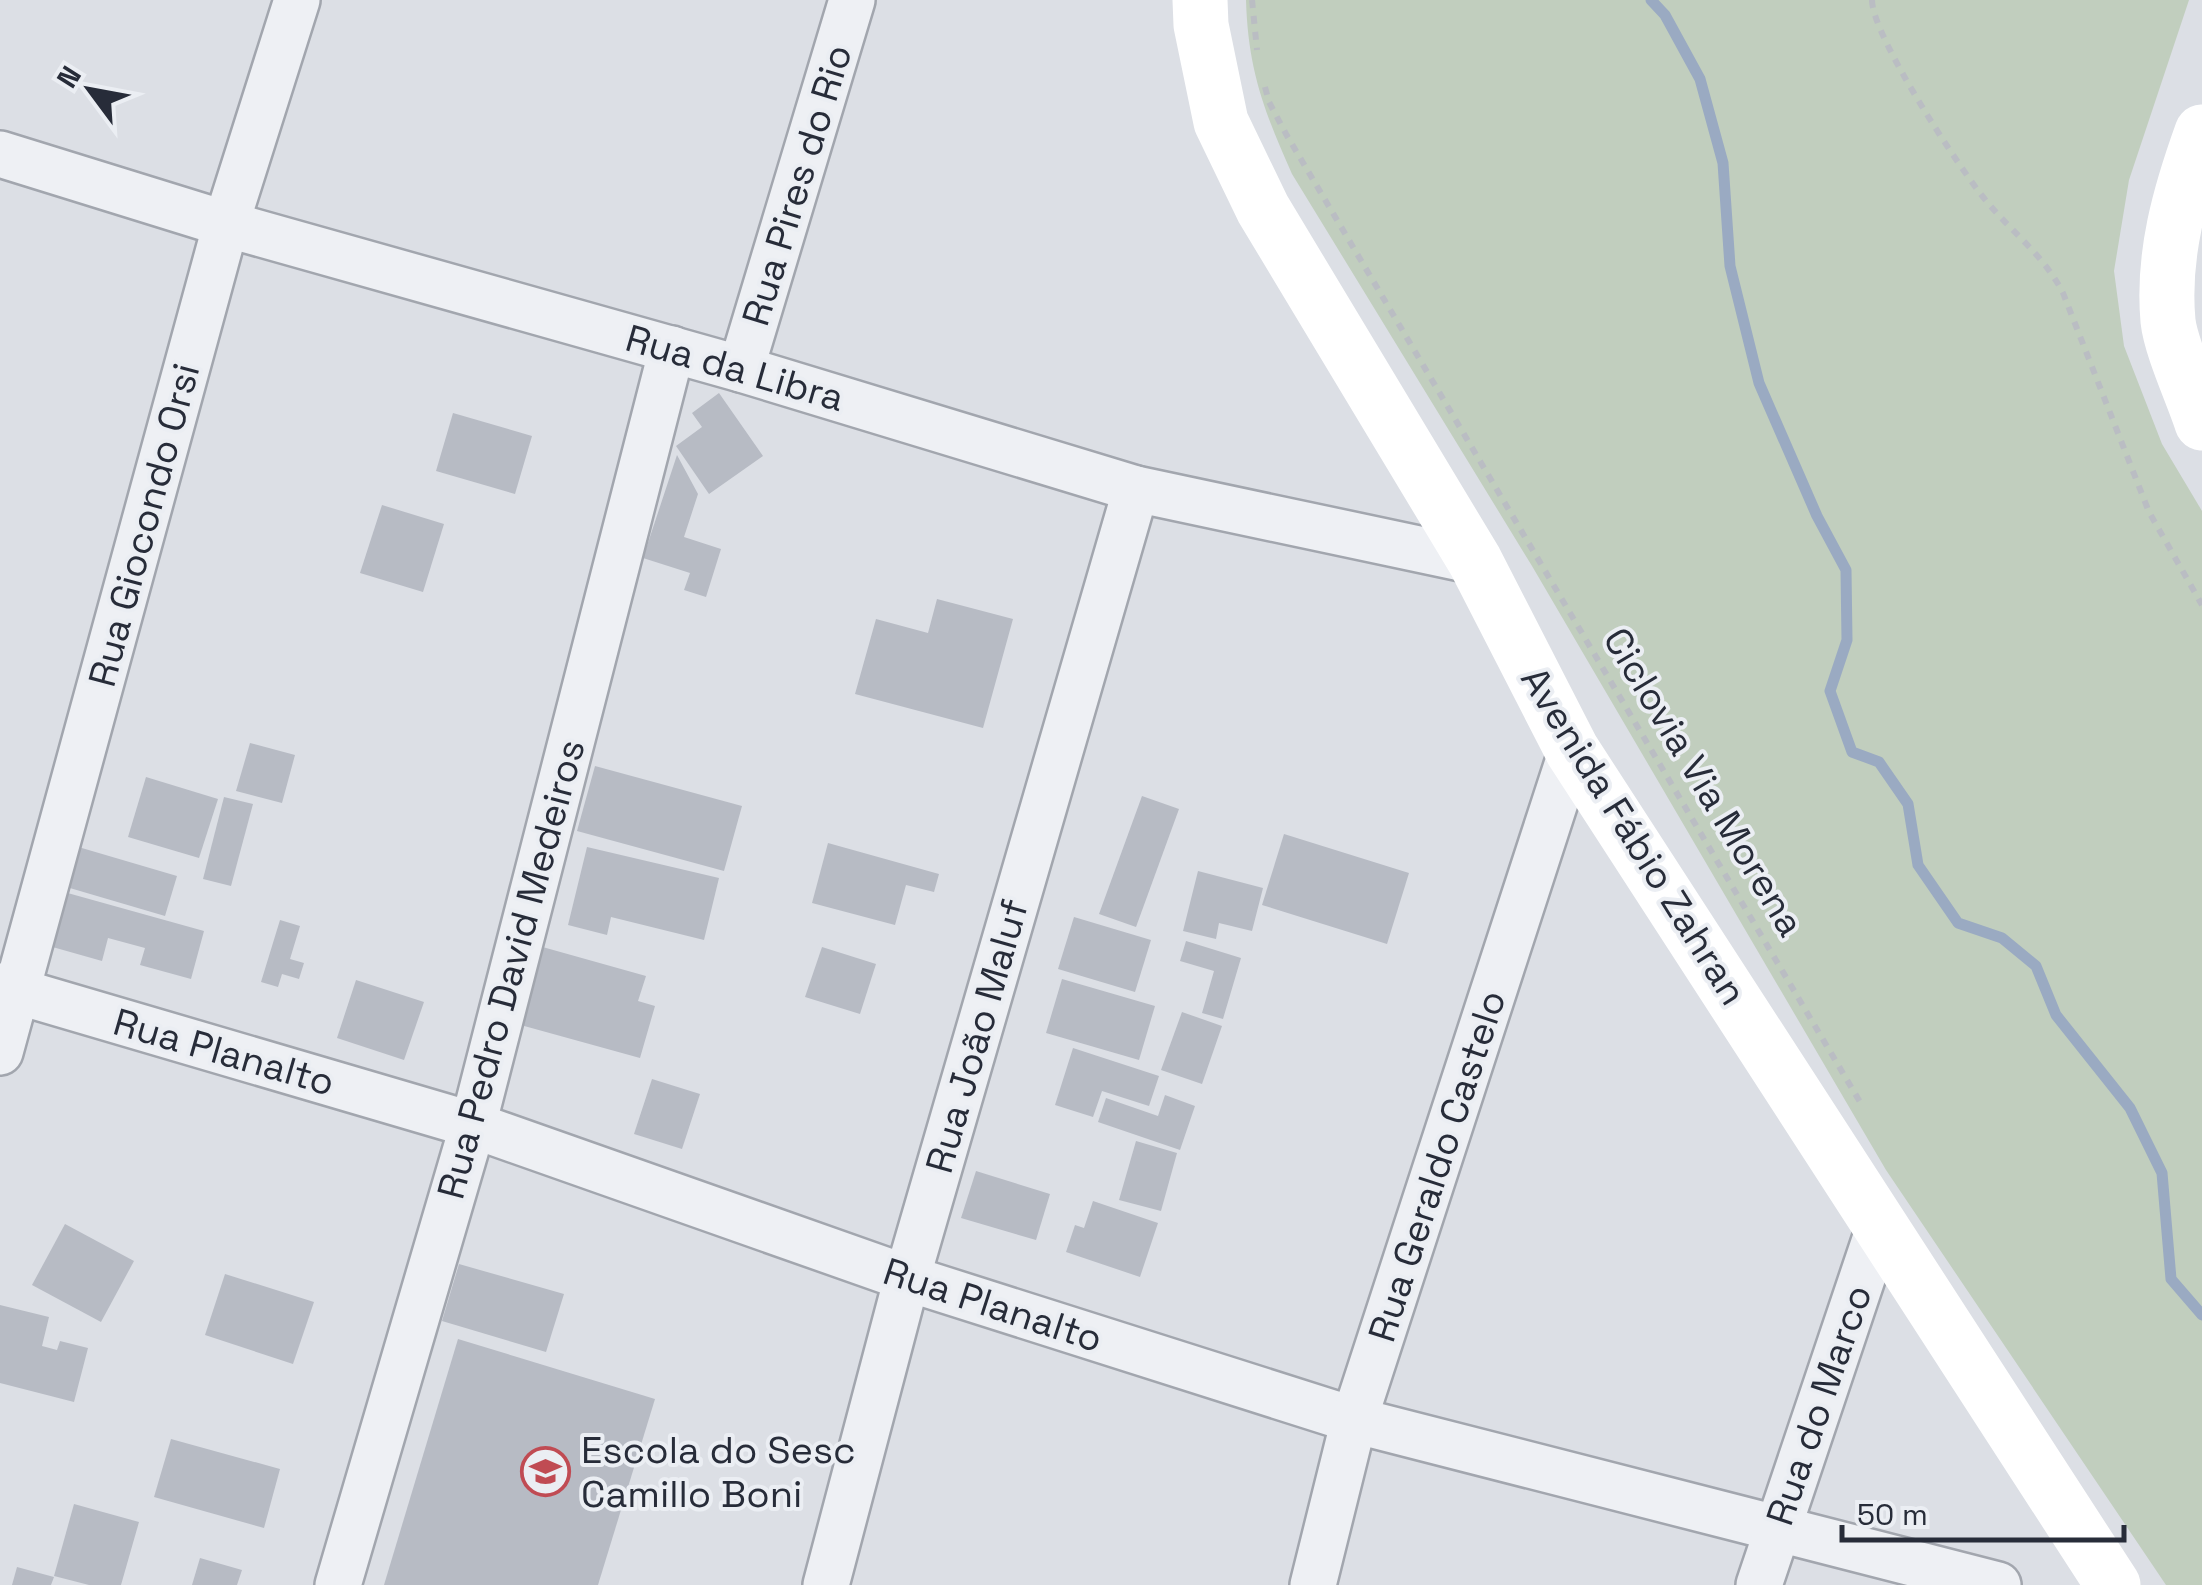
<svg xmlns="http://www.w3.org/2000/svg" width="2202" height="1585" viewBox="0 0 2202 1585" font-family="'Space Grotesk',sans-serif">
<rect width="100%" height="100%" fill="#dcdfe5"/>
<path fill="#c1cebe" d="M1246,0H2189L2129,180L2114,271L2124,346L2162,444L2202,511V1585H2166L1886,1170L1532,566L1292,174C1264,111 1248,70 1246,0Z"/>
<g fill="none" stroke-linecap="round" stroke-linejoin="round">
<polyline stroke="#9aaac2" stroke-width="11" points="1651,0 1665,15 1700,79 1723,163 1730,266 1759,383 1817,516 1846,570 1847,640 1830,691 1852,752 1879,762 1908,804 1918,865 1958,923 2002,938 2036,966 2056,1015 2130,1108 2162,1173 2171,1279 2202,1315"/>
</g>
<g fill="#b7bbc4">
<polygon points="719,393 763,456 709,494 676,446 702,427 692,413"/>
<polygon points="453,413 532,436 515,494 436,471"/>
<polygon points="677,455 698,494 684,537 721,549 706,597 684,590 690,573 643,558"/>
<polygon points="382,505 444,524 423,592 360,573"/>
<polygon points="937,599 1013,619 983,728 855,694 876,619 928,633"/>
<polygon points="250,743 295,755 282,803 236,791"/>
<polygon points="595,766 742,806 724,871 577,831"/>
<polygon points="146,777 218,799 199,858 128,837"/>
<polygon points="1142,796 1179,809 1136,927 1099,914"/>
<polygon points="224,797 253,804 231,886 203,879"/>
<polygon points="1284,834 1409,873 1387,944 1262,905"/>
<polygon points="828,843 939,874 934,892 906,885 895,925 812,903"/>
<polygon points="75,846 177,876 165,916 63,886"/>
<polygon points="587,847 719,878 704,940 611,917 607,935 568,925"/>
<polygon points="1198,871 1263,888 1252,931 1219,923 1216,939 1183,931"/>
<polygon points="64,892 204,931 191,979 140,965 145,948 108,938 102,961 49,946"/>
<polygon points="1074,917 1151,940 1135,992 1058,969"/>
<polygon points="280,920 300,926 290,959 304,963 299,979 282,974 278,987 261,982"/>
<polygon points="1186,941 1241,958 1223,1019 1202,1013 1214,971 1180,961"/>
<polygon points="539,946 646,976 638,1001 655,1006 640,1058 517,1024"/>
<polygon points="822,947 876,964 860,1014 805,997"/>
<polygon points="1062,979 1155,1006 1139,1060 1046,1033"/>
<polygon points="356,980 424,1002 404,1060 337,1038"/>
<polygon points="1182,1012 1222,1026 1202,1084 1161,1070"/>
<polygon points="1073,1048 1159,1076 1149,1106 1102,1091 1093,1117 1055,1105"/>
<polygon points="652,1079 700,1094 682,1149 634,1134"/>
<polygon points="1165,1095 1195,1106 1180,1150 1098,1122 1106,1098 1158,1116"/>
<polygon points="1136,1141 1177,1153 1161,1211 1119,1200"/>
<polygon points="976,1171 1050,1194 1036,1240 961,1218"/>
<polygon points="1093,1201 1158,1223 1140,1277 1066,1252 1075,1225 1084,1228"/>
<polygon points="65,1224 134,1261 101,1322 32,1285"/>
<polygon points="459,1264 564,1294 546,1352 442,1321"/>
<polygon points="225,1274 314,1302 293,1364 205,1335"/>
<polygon points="0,1305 49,1317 42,1346 57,1350 60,1341 88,1348 74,1402 0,1383"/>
<polygon points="458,1339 655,1399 598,1585 384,1585"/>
<polygon points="171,1439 280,1469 264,1528 154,1497"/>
<polygon points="74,1504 139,1522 121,1585 89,1585 54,1576"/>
<polygon points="200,1558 242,1570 237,1585 192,1585"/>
<polygon points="17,1567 54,1577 51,1585 12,1585"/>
</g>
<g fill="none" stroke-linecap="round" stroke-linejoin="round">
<defs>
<g id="street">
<polyline points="0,154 226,224 741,369 1136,489 1475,561"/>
<polyline points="741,369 852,0"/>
<polyline points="0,986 473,1125 907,1278 1354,1420 1998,1585"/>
<polyline points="0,1052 226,224 297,0"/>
<polyline points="338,1585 473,1125 672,349"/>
<polyline points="826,1585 907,1278 1136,489"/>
<polyline points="1313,1585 1354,1420 1572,750"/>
<polyline points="1759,1585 1880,1225"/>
</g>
</defs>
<use href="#street" stroke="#a2a6ae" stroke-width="50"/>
<g stroke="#babdc3" stroke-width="6" stroke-dasharray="8 8" stroke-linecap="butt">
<polyline points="1252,0 1257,50"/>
<path d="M1872,0C1872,35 1955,161 1980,193C2006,228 2043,253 2063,293L2149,512L2202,605"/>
<polyline points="1265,87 1269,102 1286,134 1863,1107"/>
</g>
<use href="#street" stroke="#eef0f4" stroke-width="45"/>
<g stroke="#fff" stroke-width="55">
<polyline points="1200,0 1201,25 1221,122 1263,209 1475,561 1572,750 2113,1585"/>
<path d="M2202,132C2180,193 2162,255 2168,321C2171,348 2193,395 2202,423"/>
</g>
</g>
<defs>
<symbol id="school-ring" viewBox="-11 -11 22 22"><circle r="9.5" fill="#ebeef3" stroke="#c04b53" stroke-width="1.5"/><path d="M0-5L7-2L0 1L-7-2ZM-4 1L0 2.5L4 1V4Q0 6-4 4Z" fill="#c04b53"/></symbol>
</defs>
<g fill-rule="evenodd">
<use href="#school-ring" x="518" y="1444" width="55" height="55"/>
</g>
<g text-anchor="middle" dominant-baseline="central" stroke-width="8" stroke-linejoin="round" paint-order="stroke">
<g font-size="38" fill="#272c39" stroke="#ebeef3">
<text transform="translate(797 185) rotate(-73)">Rua Pires do Rio</text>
<text transform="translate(735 368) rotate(16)">Rua da Libra</text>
<text transform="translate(144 525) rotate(-75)">Rua Giocondo Orsi</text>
<text transform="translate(1704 782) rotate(59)">Ciclovia Via Morena</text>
<text transform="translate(1634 836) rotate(58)">Avenida Fábio Zahran</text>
<text transform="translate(511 969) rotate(-75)">Rua Pedro David Medeiros</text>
<text transform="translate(977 1036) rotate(-74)">Rua João Maluf</text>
<text transform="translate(224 1052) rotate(16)">Rua Planalto</text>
<text transform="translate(1437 1166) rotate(-72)">Rua Geraldo Castelo</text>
<text transform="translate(993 1305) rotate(18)">Rua Planalto</text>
<text transform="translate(1819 1405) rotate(-71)">Rua do Marco</text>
</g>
<g font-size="38" fill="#272c39" stroke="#ebeef3" text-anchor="start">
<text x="581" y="1450">Escola do Sesc<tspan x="581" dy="44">Camillo Boni</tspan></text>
</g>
</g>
<g transform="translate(90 90) rotate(302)" stroke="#ebeef3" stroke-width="8" paint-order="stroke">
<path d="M0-8L18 38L0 25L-18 38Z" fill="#272c39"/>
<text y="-15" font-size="28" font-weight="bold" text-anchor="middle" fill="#272c39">N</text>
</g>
<path d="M1842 1525v15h282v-15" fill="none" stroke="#272c39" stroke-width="5"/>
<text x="1857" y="1525" font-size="30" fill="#272c39" stroke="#ebeef3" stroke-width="8" paint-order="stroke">50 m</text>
</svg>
